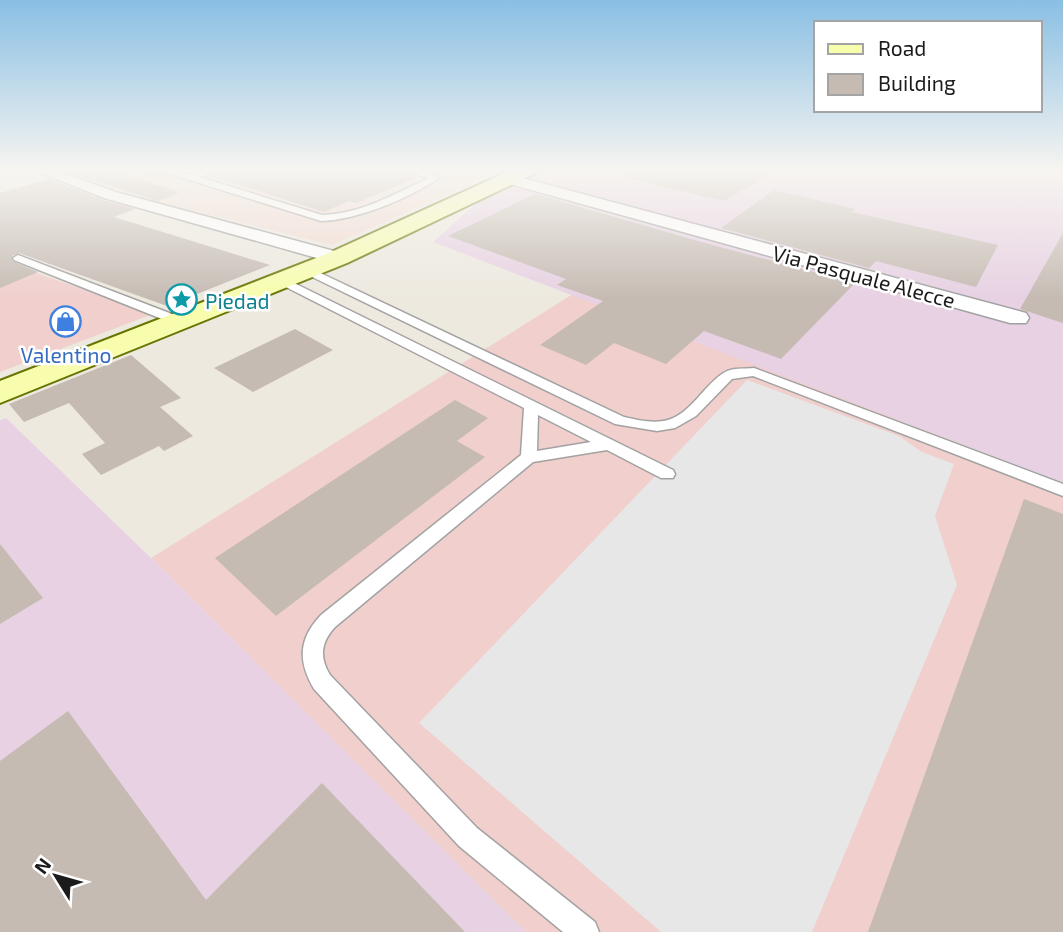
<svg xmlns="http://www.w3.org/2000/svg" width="1063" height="932" viewBox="0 0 1063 932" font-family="'Exo 2',sans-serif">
<rect width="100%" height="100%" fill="#ede9df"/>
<g fill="#f0cfcd">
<polygon points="0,260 153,314 0,372"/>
<polygon points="573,294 1063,483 1063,932 526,932 151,558"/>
</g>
<g fill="#e7d1e3">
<polygon points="547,169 1063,169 1063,483 433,242 480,200"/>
<polygon points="6,418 151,558 526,932 0,932 0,420"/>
</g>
<polygon fill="#f1dad1" points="50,169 504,169 332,245 153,201"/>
<polygon fill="#e7e7e7" points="747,380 899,436 922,452 954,464 935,516 957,585 812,932 661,932 419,723"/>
<g fill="#c5bbb3">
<polygon points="88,169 115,176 124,174 180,192 158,201 71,173"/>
<polygon points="225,169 397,169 418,177 356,203 349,201 324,212 210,176"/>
<polygon points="628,169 779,169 724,201 627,178"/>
<polygon points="49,179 103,200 135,209 114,217 270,265 167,306 19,253 12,256 12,261 38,272 0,288 0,193"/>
<polygon points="774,190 855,209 852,212 998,245 976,287 876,261 869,268 721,228"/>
<polygon points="535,194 698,241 855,283 781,359 704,331 666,364 614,343 586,365 540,345 603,301 557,285 566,279 448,236"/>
<polygon points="1063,233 1063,323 1020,309"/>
<polygon points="295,329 333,350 253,392 214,368"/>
<polygon points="131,355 181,398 160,407 193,436 164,451 159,446 101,475 82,454 105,443 69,403 24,422 9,404"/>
<polygon points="455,400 488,418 457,441 485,457 276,616 215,558"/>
<polygon points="1024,499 1063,514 1063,932 868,932"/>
<polygon points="0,544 43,598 0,624"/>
<polygon points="68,711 206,900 322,783 465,932 0,932 0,761"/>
</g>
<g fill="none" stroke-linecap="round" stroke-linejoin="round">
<defs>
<g id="lane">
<path d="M139,169H171L190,175L211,169H222L199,177L322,215C361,214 394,194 429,178L400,169H412L440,177C411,198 357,220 321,221L164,172L153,174Z"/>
<polygon points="18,255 185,319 187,322 185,325 177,325 14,260 13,258"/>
<path d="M304,269H312L624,417C638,420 654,424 668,420C691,413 703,387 722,374C731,367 744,369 754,368L1063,484V496L753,376L732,379L696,416L675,428L657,431L615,424L304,273Z"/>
<path d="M278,279H286L673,470L675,474L673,478H661L607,450L533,462L335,627C321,642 319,657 330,675L477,828L595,922L599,932H563L459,846L314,689C298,662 298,639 321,615L521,455L524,408L278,283ZM538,415L591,442L537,451Z"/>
</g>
<g id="street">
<polygon points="31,169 51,169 116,192 345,254 348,258 338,264 104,198"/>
<polygon points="508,174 1026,313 1029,318 1026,323 1010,323 503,182 500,179 503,176"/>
</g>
<polygon id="secondary" points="514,169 538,169 536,173 347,263 0,403 0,381 329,253"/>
</defs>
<use href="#lane" stroke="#a2a2a2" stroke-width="3"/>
<use href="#street" stroke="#a2a2a2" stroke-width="3"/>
<use href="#secondary" stroke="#667400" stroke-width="4"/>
<use href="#lane" fill="#fff" fill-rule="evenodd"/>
<use href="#street" fill="#fff" fill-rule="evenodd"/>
<use href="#secondary" fill="#f8fdae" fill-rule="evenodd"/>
</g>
<linearGradient id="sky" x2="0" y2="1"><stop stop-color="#89bfe4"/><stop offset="0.57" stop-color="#f7f5f1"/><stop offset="1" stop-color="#f7f5f1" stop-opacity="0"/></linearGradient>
<rect width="1063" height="299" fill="url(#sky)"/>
<defs>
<symbol id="sight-ring" viewBox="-11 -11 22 22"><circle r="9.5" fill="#fff" stroke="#0f9aa8" stroke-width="1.5"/><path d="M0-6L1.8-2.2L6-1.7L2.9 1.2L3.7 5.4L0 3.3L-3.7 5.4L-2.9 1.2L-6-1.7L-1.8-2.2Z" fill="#0f9aa8"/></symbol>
<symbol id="shop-ring" viewBox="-11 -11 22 22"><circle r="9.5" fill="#fff" stroke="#3f7fe0" stroke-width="1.5"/><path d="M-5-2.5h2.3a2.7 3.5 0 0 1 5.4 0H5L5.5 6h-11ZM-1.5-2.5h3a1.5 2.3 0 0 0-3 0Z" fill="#3f7fe0"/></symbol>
</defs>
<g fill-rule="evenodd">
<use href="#sight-ring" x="164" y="282" width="35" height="35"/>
<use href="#shop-ring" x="48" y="304" width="35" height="35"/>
</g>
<g text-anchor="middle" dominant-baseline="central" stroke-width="5" stroke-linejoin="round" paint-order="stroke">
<g font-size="21" fill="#1b1b1b" stroke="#fff">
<text transform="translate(864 276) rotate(15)">Via Pasquale Alecce</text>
</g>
<g font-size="21" fill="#0d838f" stroke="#fff" text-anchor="start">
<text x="205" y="300">Piedad</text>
</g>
<g font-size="21" fill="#366cbe" stroke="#fff">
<text x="66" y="354">Valentino</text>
</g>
</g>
<rect x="814" y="21" width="228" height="91" fill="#ffffff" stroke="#a4a4a4" stroke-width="2"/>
<rect x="828" y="44" width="35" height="10" fill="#f8fdae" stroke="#a4a4a4" stroke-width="2"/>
<text x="878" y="56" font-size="21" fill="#1b1b1b">Road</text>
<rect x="828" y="74" width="35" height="21" fill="#c5bbb3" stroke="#a4a4a4" stroke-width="2"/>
<text x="878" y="91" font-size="21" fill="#1b1b1b">Building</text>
<g transform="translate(56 876) rotate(307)" stroke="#ffffff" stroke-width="5" paint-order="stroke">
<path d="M0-5L12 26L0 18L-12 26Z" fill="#1b1b1b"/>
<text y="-10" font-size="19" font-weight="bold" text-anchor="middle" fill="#1b1b1b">N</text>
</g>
</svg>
